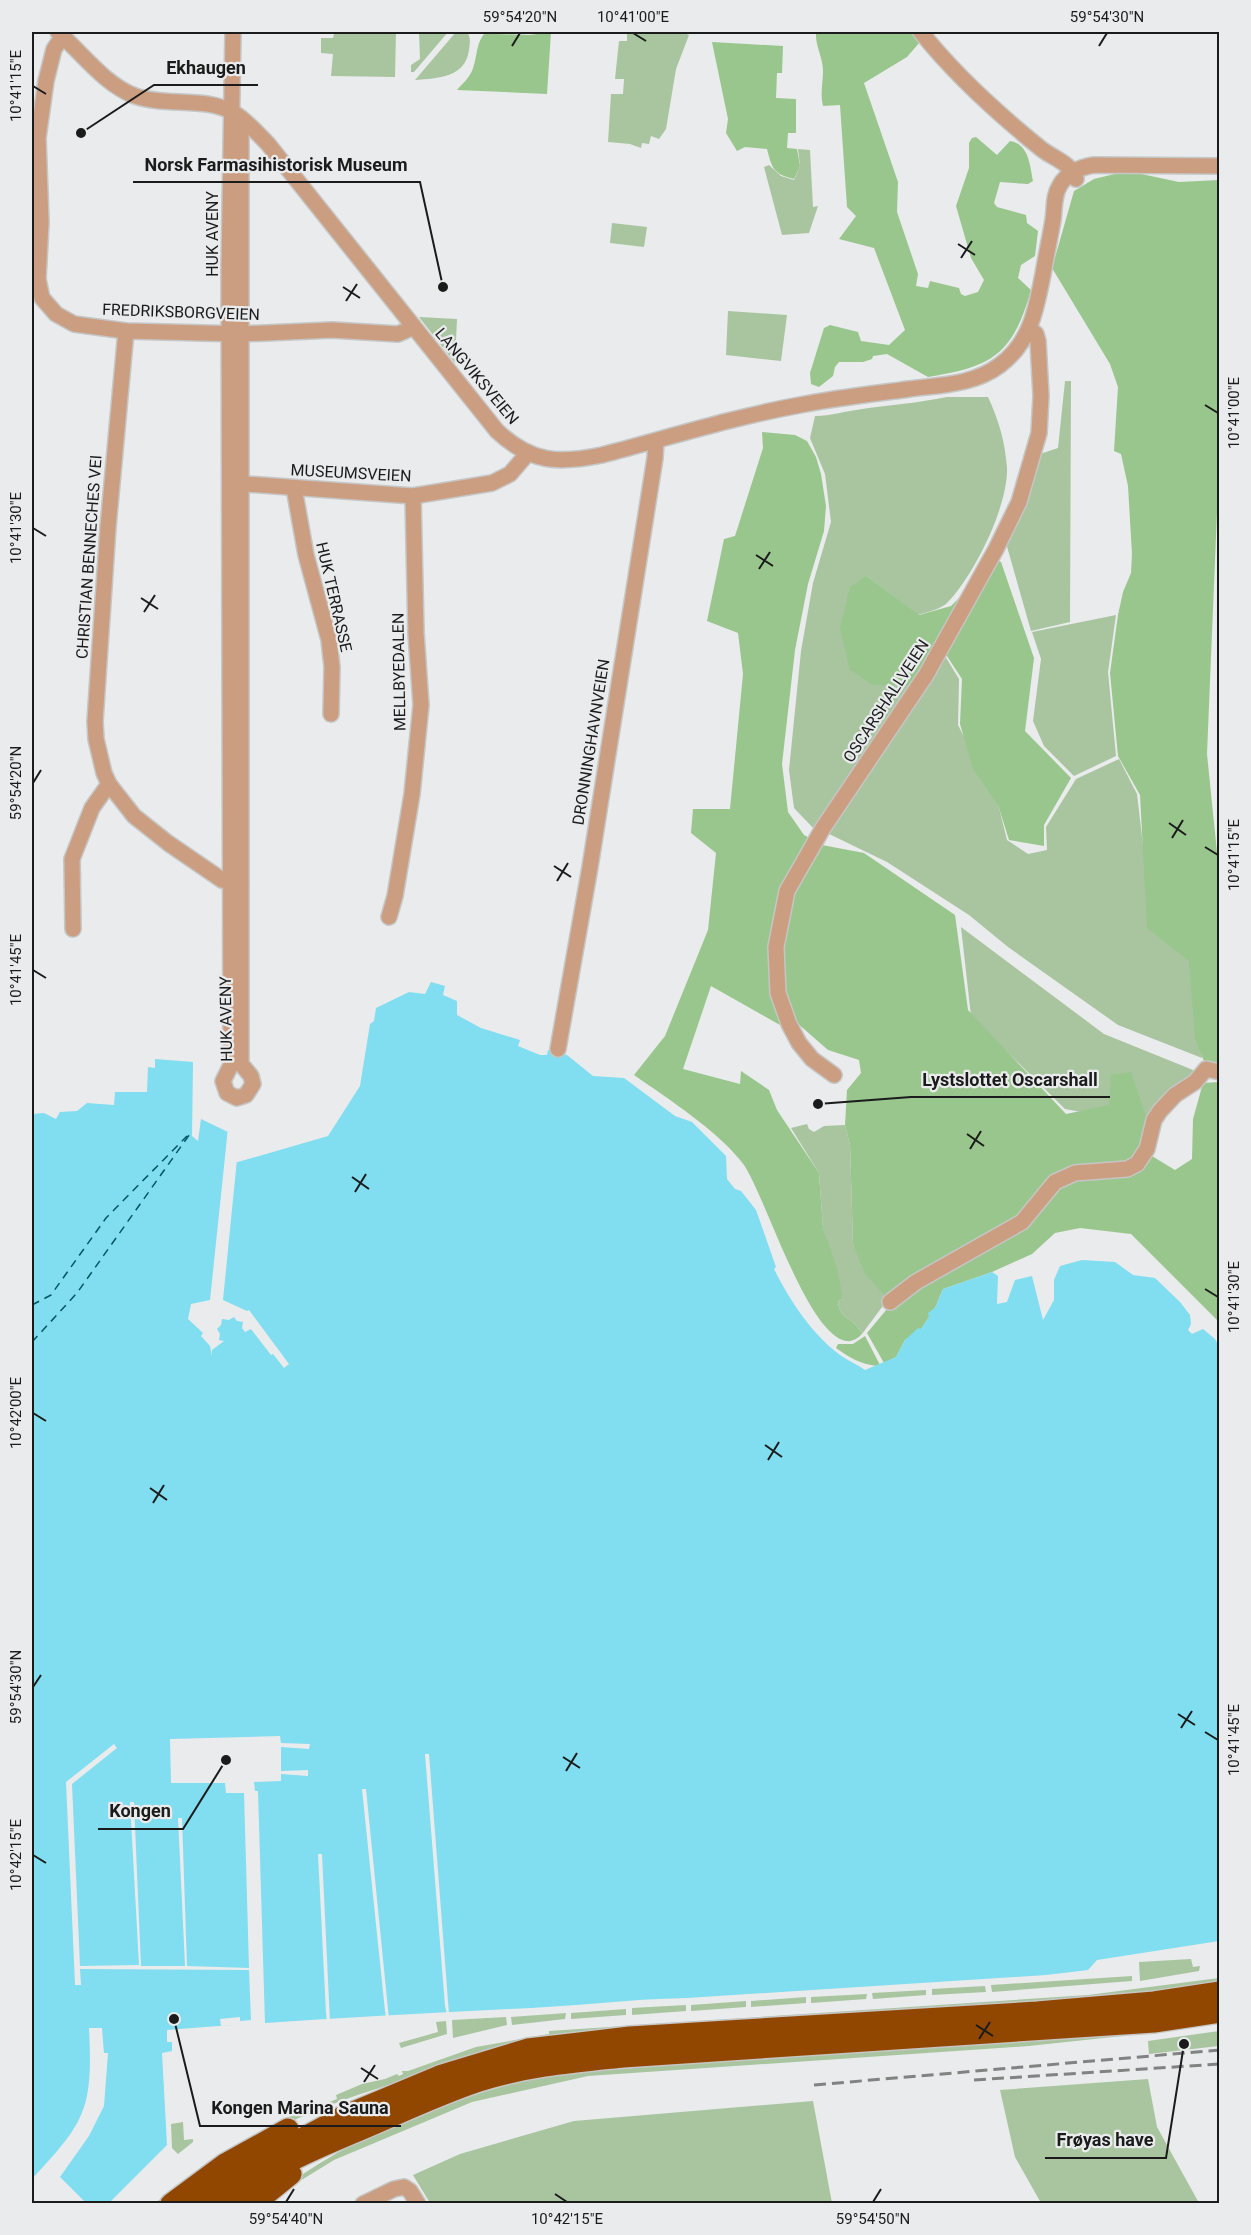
<svg xmlns="http://www.w3.org/2000/svg" width="1251" height="2235" viewBox="0 0 1251 2235" font-family="Roboto,sans-serif">
<rect width="100%" height="100%" fill="#eaebec"/>
<g fill="#a8c5a0">
<polygon points="317,32 396,32 395,77 331,76 333,54 321,53 321,38 333,38 334,34 317,34"/>
<polygon points="419,32 448,32 414,72 411,72 411,65 420,59"/>
<path d="M456,32H467C471,38 470,42 469,50C465,78 438,78 415,80Z"/>
<polygon points="627,32 682,32 689,35 676,69 666,129 659,139 651,136 649,144 642,143 641,148 630,144 608,142 611,94 623,94 624,79 615,79 619,41 627,41"/>
<polygon points="798,149 810,150 813,207 818,206 809,233 782,235 764,167 769,165 781,176 794,180 800,166"/>
<polygon points="612,223 647,227 644,247 610,243"/>
<polygon points="728,311 787,315 781,361 726,355"/>
<polygon points="419,317 457,319 455,363"/>
<polygon points="1065,381 1071,381 1070,622 1031,631 1006,543 1037,455 1058,448"/>
<path d="M947,397H988C999,421 1005,441 1007,468C1008,507 974,575 948,602C942,609 927,612 918,615L867,576L915,685L816,831L794,808L789,770L801,651L813,583L831,522L825,474L810,438L815,416C831,416 846,411 862,409C890,405 918,403 947,397Z"/>
<polygon points="1116,615 1108,672 1116,756 1074,776 1044,746 1033,721 1041,659 1032,632"/>
<polygon points="942,651 959,679 958,725 998,804 1007,840 1028,854 1047,850 1046,827 1076,779 1119,759 1137,794 1152,922 1191,961 1202,1058 1118,1025 1008,947 969,915 887,862 825,832"/>
<polygon points="961,927 1104,1034 1198,1072 1143,1123 1065,1109 971,1016"/>
<path d="M807,1124L809,1129L814,1132L824,1126L845,1125L850,1145L853,1244L888,1299L862,1334C852,1314 840,1322 838,1301L843,1299L823,1228L819,1173L791,1128Z"/>
<polygon points="1191,1959 1193,1967 1200,1966 1199,1971 1140,1981 1139,1962"/>
<polygon points="1132,1976 1132,1981 992,1992 991,1985"/>
<path d="M1219,1978V1982L1203,1986L398,2082C350,2097 302,2113 258,2139C226,2158 195,2182 164,2203L154,2204L179,2184L237,2147L301,2110L304,2112L337,2099L336,2095L362,2084L385,2079L397,2074L399,2076L403,2074L402,2071H408L476,2047L549,2034V2031L1088,1995Z"/>
<polygon points="985,1986 986,1992 932,1995 932,1989"/>
<polygon points="926,1990 926,1995 873,1999 872,1993"/>
<polygon points="867,1994 866,1999 811,2003 811,1997"/>
<polygon points="806,1997 806,2003 751,2007 751,2001"/>
<polygon points="746,2001 746,2007 691,2011 691,2005"/>
<polygon points="686,2005 686,2011 632,2015 632,2008"/>
<polygon points="626,2009 626,2015 571,2019 571,2013"/>
<polygon points="566,2013 565,2019 512,2025 511,2017"/>
<polygon points="506,2017 507,2025 453,2038 452,2020"/>
<polygon points="446,2021 447,2034 401,2048 399,2043 438,2032 436,2022"/>
<polygon points="1219,2031 1219,2046 1149,2054 1148,2041"/>
<path d="M1122,2033V2036L1029,2046L588,2076L472,2102L334,2160L295,2184L273,2203L264,2204C344,2135 448,2100 549,2074Z"/>
<polygon points="1148,2079 1157,2127 1199,2203 1041,2203 1015,2157 1000,2090"/>
<polygon points="813,2101 832,2203 430,2203 413,2175 460,2154 574,2121"/>
<polygon points="183,2122 184,2140 193,2139 193,2142 178,2154 172,2148 171,2124"/>
</g>
<g fill="#99c68d">
<path d="M486,32H494L496,34L530,35L551,32L547,94L457,90C462,84 469,78 472,71C478,57 475,43 486,32Z"/>
<path d="M816,32H912L920,42L907,57L864,83L898,182L897,212L918,274L916,286L928,288L930,281L959,288L961,294L965,296L978,292L984,280L971,258L956,206L969,168V143L972,138L976,137L997,155L1010,141C1029,144 1030,166 1033,181L1028,184L1000,182L994,203L997,207L1026,215L1027,223L1038,231L1035,256L1021,265L1018,278L1031,290C1013,354 993,367 928,377L887,354L873,356L872,359L863,362H839L835,367L833,376L819,387L811,384L810,373L824,328L830,325L858,332L861,341L889,345L905,330L874,248L839,239L856,216L847,207L840,105L823,106C820,93 823,83 823,71C823,57 815,46 816,32Z"/>
<path d="M712,42L783,46L782,73H777L776,98L796,99V133H788L787,148L797,149L800,166L794,179C773,174 772,168 767,149L745,147L737,151L726,133L728,119Z"/>
<polygon points="1127,171 1179,182 1219,180 1220,440 1207,754 1220,882 1219,1068 1206,1066 1195,1039 1189,961 1147,928 1140,795 1118,756 1110,673 1118,615 1123,592 1131,573 1132,554 1128,486 1121,454 1114,451 1118,387 1110,364 1052,268 1074,191 1094,179"/>
<path d="M762,432L795,435L807,441L816,457L821,474L826,506L824,531L808,584L795,650L782,764L788,812L804,835L822,845L864,853L955,915L968,1010L1066,1114L1109,1105L1111,1075L1131,1072L1146,1116L1142,1150L1175,1170L1192,1159L1193,1119L1203,1083L1219,1082V1322L1131,1234L1080,1228L1055,1233L1032,1254L992,1272L943,1289L935,1308L921,1329L905,1340L896,1357L884,1363L867,1333L892,1303L865,1274L853,1244L850,1145L845,1125L847,1090L861,1073L859,1060L828,1050L796,1022L780,1025L711,986L683,1069L740,1084L741,1071L769,1090L777,1110L819,1173L823,1228L837,1268L843,1299L838,1301C840,1322 852,1314 862,1334C858,1338 853,1342 846,1341C807,1334 766,1198 744,1165C721,1133 667,1098 634,1075L665,1036L708,930L716,853L691,833L693,809H730L743,674L738,633L707,621L724,539L735,536L763,448Z"/>
<polygon points="997,560 1001,562 1034,658 1025,731 1071,778 1044,825 1044,846 1009,840 998,805 973,769 960,724 962,679 943,650 915,685 873,685 850,670 840,629 850,587 867,576 919,615 951,606"/>
<path d="M865,1336L880,1365L877,1366C860,1364 850,1358 836,1348L838,1344H853Z"/>
</g>
<path fill="#81ddf0" d="M431,982L445,986L443,995L457,1001V1015L481,1028L520,1040L518,1046L540,1055H547L548,1050L567,1055L593,1076L624,1078L675,1116L692,1122L726,1156L727,1179L735,1189L741,1191L756,1210L776,1267L774,1269C790,1301 811,1333 840,1355C848,1361 857,1364 865,1370L896,1357L905,1340L918,1328L921,1329L929,1317L928,1313L935,1308L943,1289L992,1272L998,1276L997,1304L1007,1302L1015,1280L1032,1276L1043,1320L1054,1300V1280L1060,1266L1082,1260L1115,1262L1133,1275L1155,1278L1180,1302L1190,1315L1191,1324L1188,1330L1192,1334L1203,1329L1215,1339L1220,1348L1219,1941L1097,1960L1088,1970L1046,1975L687,1998C628,1999 569,2007 509,2009C395,2015 281,2021 167,2030V2042H172V2051L162,2053L167,2145L109,2203H86L60,2177L89,2136L104,2106L108,2053H104L102,2028H89C93,2109 86,2121 32,2179V1114L44,1113L56,1119L60,1112L77,1111L87,1103L114,1105L115,1092H147L148,1067L155,1068V1059L193,1062L192,1136L198,1141L201,1119L228,1132L225,1161L238,1162L328,1136L360,1086L370,1024L374,1021L376,1008L409,992L425,994Z"/>
<g fill="#eaebec">
<polygon points="228,1128 231,1132 228,1158 237,1159 223,1300 247,1311 249,1310 289,1364 284,1368 273,1354 271,1355 251,1329 245,1332 242,1328 243,1322 237,1321 234,1317 229,1320 222,1319 221,1325 217,1329 220,1334 219,1340 224,1341 212,1350 212,1356 210,1346 201,1336 203,1333 188,1319 191,1304 210,1300"/>
<polygon points="280,1736 281,1743 310,1744 309,1749 281,1747 281,1771 308,1770 308,1776 281,1774 281,1781 254,1782 255,1791 258,1791 265,2024 221,2026 220,2019 240,2017 240,2021 251,2020 249,1970 80,1969 81,1985 75,1985 66,1782 114,1744 117,1748 72,1784 80,1966 139,1965 130,1802 134,1802 141,1966 185,1966 178,1818 182,1818 187,1966 249,1968 244,1793 226,1793 225,1783 171,1783 170,1739"/>
<polygon points="425,1754 429,1754 449,2014 447,2014 445,2006"/>
<polygon points="362,1789 366,1789 389,2019 386,2019 385,2011"/>
<polygon points="318,1854 322,1854 330,2022 327,2022 326,2013"/>
</g>
<g fill="none" stroke-linecap="round" stroke-linejoin="round">
<g stroke="#015664" stroke-width="1.5" stroke-dasharray="8 6" stroke-linecap="butt">
<polyline points="32,1305 51,1295 106,1218 187,1136"/>
<polyline points="32,1342 77,1293 192,1131"/>
</g>
<defs>
<g id="minor">
<path d="M58,32C82,53 104,84 135,96C167,107 205,96 234,113C247,121 257,133 268,144L497,431C531,463 558,464 602,455C667,438 734,417 800,405C836,398 872,394 909,389C939,385 974,385 1000,365C1031,342 1036,309 1043,274C1046,256 1050,238 1053,220C1055,207 1053,196 1060,185C1067,173 1081,167 1094,165L1220,166"/>
<polyline points="233,32 229,268 231,1065 223,1081 227,1093 237,1098 246,1095 253,1084 251,1076 241,1064 241,118"/>
<path d="M921,32C955,75 996,112 1039,147C1051,158 1071,162 1076,179"/>
<polyline points="63,36 54,49 46,81 38,138 41,222 38,279 42,298 56,314 74,324 126,331 241,334 332,330 398,334 414,327"/>
<polyline points="126,331 108,527 95,721 96,739 104,773 109,784 134,816 168,843 222,880 240,883"/>
<polyline points="232,483 413,496 492,483 510,474 528,453"/>
<polyline points="294,488 306,555 329,640 332,667 331,714"/>
<polyline points="389,917 395,896 412,794 421,705 416,633 413,496"/>
<polyline points="73,929 72,859 92,808 109,784"/>
<polyline points="558,1049 590,867 655,458 656,441"/>
<polyline points="834,1075 812,1059 799,1043 789,1024 778,993 776,947 787,891 823,828 926,675 996,549 1019,502 1039,433 1041,396 1038,341 1036,334 1030,329"/>
<polyline points="890,1302 916,1282 1022,1222 1055,1182 1075,1173 1127,1169 1137,1164 1147,1149 1154,1120 1160,1111 1175,1095 1195,1082 1206,1069 1220,1072"/>
<polyline points="363,2204 394,2189 404,2187 410,2191 418,2204"/>
</g>
<g id="highway">
<polyline points="171,2204 225,2164 288,2129"/>
<polyline points="198,2204 262,2160 344,2116 442,2075 528,2049 630,2037 1037,2012 1154,2002 1220,1992"/>
<path d="M224,2204C260,2173 305,2153 348,2135C392,2117 434,2096 479,2081C526,2066 575,2062 623,2057L1154,2022L1220,2012"/>
<polyline points="254,2204 291,2174"/>
</g>
</defs>
<use href="#minor" stroke="#c5c6c6" stroke-width="18"/>
<use href="#highway" stroke="#c5c6c6" stroke-width="24"/>
<use href="#minor" stroke="#cc9e81" stroke-width="15"/>
<use href="#highway" stroke="#924701" stroke-width="21"/>
<g stroke="#818282" stroke-width="3" stroke-dasharray="12 6" stroke-linecap="butt">
<polyline points="974,2080 1220,2064"/>
<polyline points="814,2085 1220,2050"/>
</g>
</g>
<path fill="none" stroke="#1b1b1b" stroke-width="2" d="M633,33L646,41M512,46L520,33M1099,46L1107,33M33,86L46,94M958,244L975,255M961,258L972,241M343,287L360,298M346,301L357,284M1205,405L1218,413M33,528L46,536M756,555L773,566M759,569L770,552M141,598L158,609M144,612L155,595M33,783L41,770M1169,823L1186,835M1172,838L1183,820M1205,847L1218,855M554,866L571,877M557,881L568,863M33,970L46,978M967,1134L984,1146M970,1149L981,1131M352,1177L369,1189M355,1192L366,1174M1205,1289L1218,1297M33,1413L46,1421M765,1445L782,1457M768,1460L779,1442M150,1488L167,1500M153,1503L164,1485M33,1687L41,1675M1178,1714L1195,1725M1181,1728L1192,1711M1205,1732L1218,1740M563,1757L580,1768M566,1771L577,1753M33,1855L46,1863M976,2025L993,2036M979,2039L990,2022M361,2068L378,2079M364,2082L375,2065M555,2194L567,2202M286,2202L294,2189M873,2202L881,2189"/>
<g text-anchor="middle" dominant-baseline="central" stroke-width="4.5" stroke-linejoin="round" paint-order="stroke">
<g font-size="16" fill="#1b1b1b" stroke="#eaebec">
<text transform="translate(212 234) rotate(-90)">HUK AVENY</text>
<text transform="translate(181 312) rotate(2)">FREDRIKSBORGVEIEN</text>
<text transform="translate(477 376) rotate(50)">LANGVIKSVEIEN</text>
<text transform="translate(351 473) rotate(3)">MUSEUMSVEIEN</text>
<text transform="translate(89 557) rotate(-86)">CHRISTIAN BENNECHES VEI</text>
<text transform="translate(334 597) rotate(77)">HUK TERRASSE</text>
<text transform="translate(399 672) rotate(-91)">MELLBYEDALEN</text>
<text transform="translate(886 701) rotate(-57)">OSCARSHALLVEIEN</text>
<text transform="translate(591 742) rotate(-81)">DRONNINGHAVNVEIEN</text>
<text transform="translate(226 1019) rotate(-91)">HUK AVENY</text>
</g>
</g>
<path fill="none" stroke="#1b1b1b" stroke-width="2" d="M81 133L154 85H258M443 287L420 182H133M818 1104L911 1097H1110M226 1760L183 1829H98M174 2019L200 2126H401M1184 2044L1166 2158H1045"/>
<g fill="#1b1b1b" stroke="#eaebec" stroke-width="2">
<circle cx="81" cy="133" r="6"/>
<circle cx="443" cy="287" r="6"/>
<circle cx="818" cy="1104" r="6"/>
<circle cx="226" cy="1760" r="6"/>
<circle cx="174" cy="2019" r="6"/>
<circle cx="1184" cy="2044" r="6"/>
</g>
<g font-size="18" text-anchor="middle" font-weight="bold" fill="#1b1b1b" stroke="#eaebec" stroke-width="4.5" stroke-linejoin="round" paint-order="stroke">
<text x="206" y="74">Ekhaugen</text>
<text x="276" y="171">Norsk Farmasihistorisk Museum</text>
<text x="1010" y="1086">Lystslottet Oscarshall</text>
<text x="140" y="1817">Kongen</text>
<text x="300" y="2114">Kongen Marina Sauna</text>
<text x="1105" y="2146">Frøyas have</text>
</g>
<rect width="1251" height="2235" fill="none" stroke="#eaebec" stroke-width="66"/>
<rect x="33" y="33" width="1185" height="2169" fill="none" stroke="#1b1b1b" stroke-width="2"/>
<g font-size="15" text-anchor="middle" fill="#1b1b1b">
<text x="520" y="22">59°54'20"N</text>
<text x="633" y="22">10°41'00"E</text>
<text x="1107" y="22">59°54'30"N</text>
<text transform="translate(16 86) rotate(-90)" y="5">10°41'15"E</text>
<text transform="translate(1234 413) rotate(-90)" y="5">10°41'00"E</text>
<text transform="translate(16 528) rotate(-90)" y="5">10°41'30"E</text>
<text transform="translate(16 783) rotate(-90)" y="5">59°54'20"N</text>
<text transform="translate(1234 855) rotate(-90)" y="5">10°41'15"E</text>
<text transform="translate(16 970) rotate(-90)" y="5">10°41'45"E</text>
<text transform="translate(1234 1297) rotate(-90)" y="5">10°41'30"E</text>
<text transform="translate(16 1413) rotate(-90)" y="5">10°42'00"E</text>
<text transform="translate(16 1687) rotate(-90)" y="5">59°54'30"N</text>
<text transform="translate(1234 1740) rotate(-90)" y="5">10°41'45"E</text>
<text transform="translate(16 1855) rotate(-90)" y="5">10°42'15"E</text>
<text x="286" y="2224">59°54'40"N</text>
<text x="567" y="2224">10°42'15"E</text>
<text x="873" y="2224">59°54'50"N</text>
</g>
</svg>
